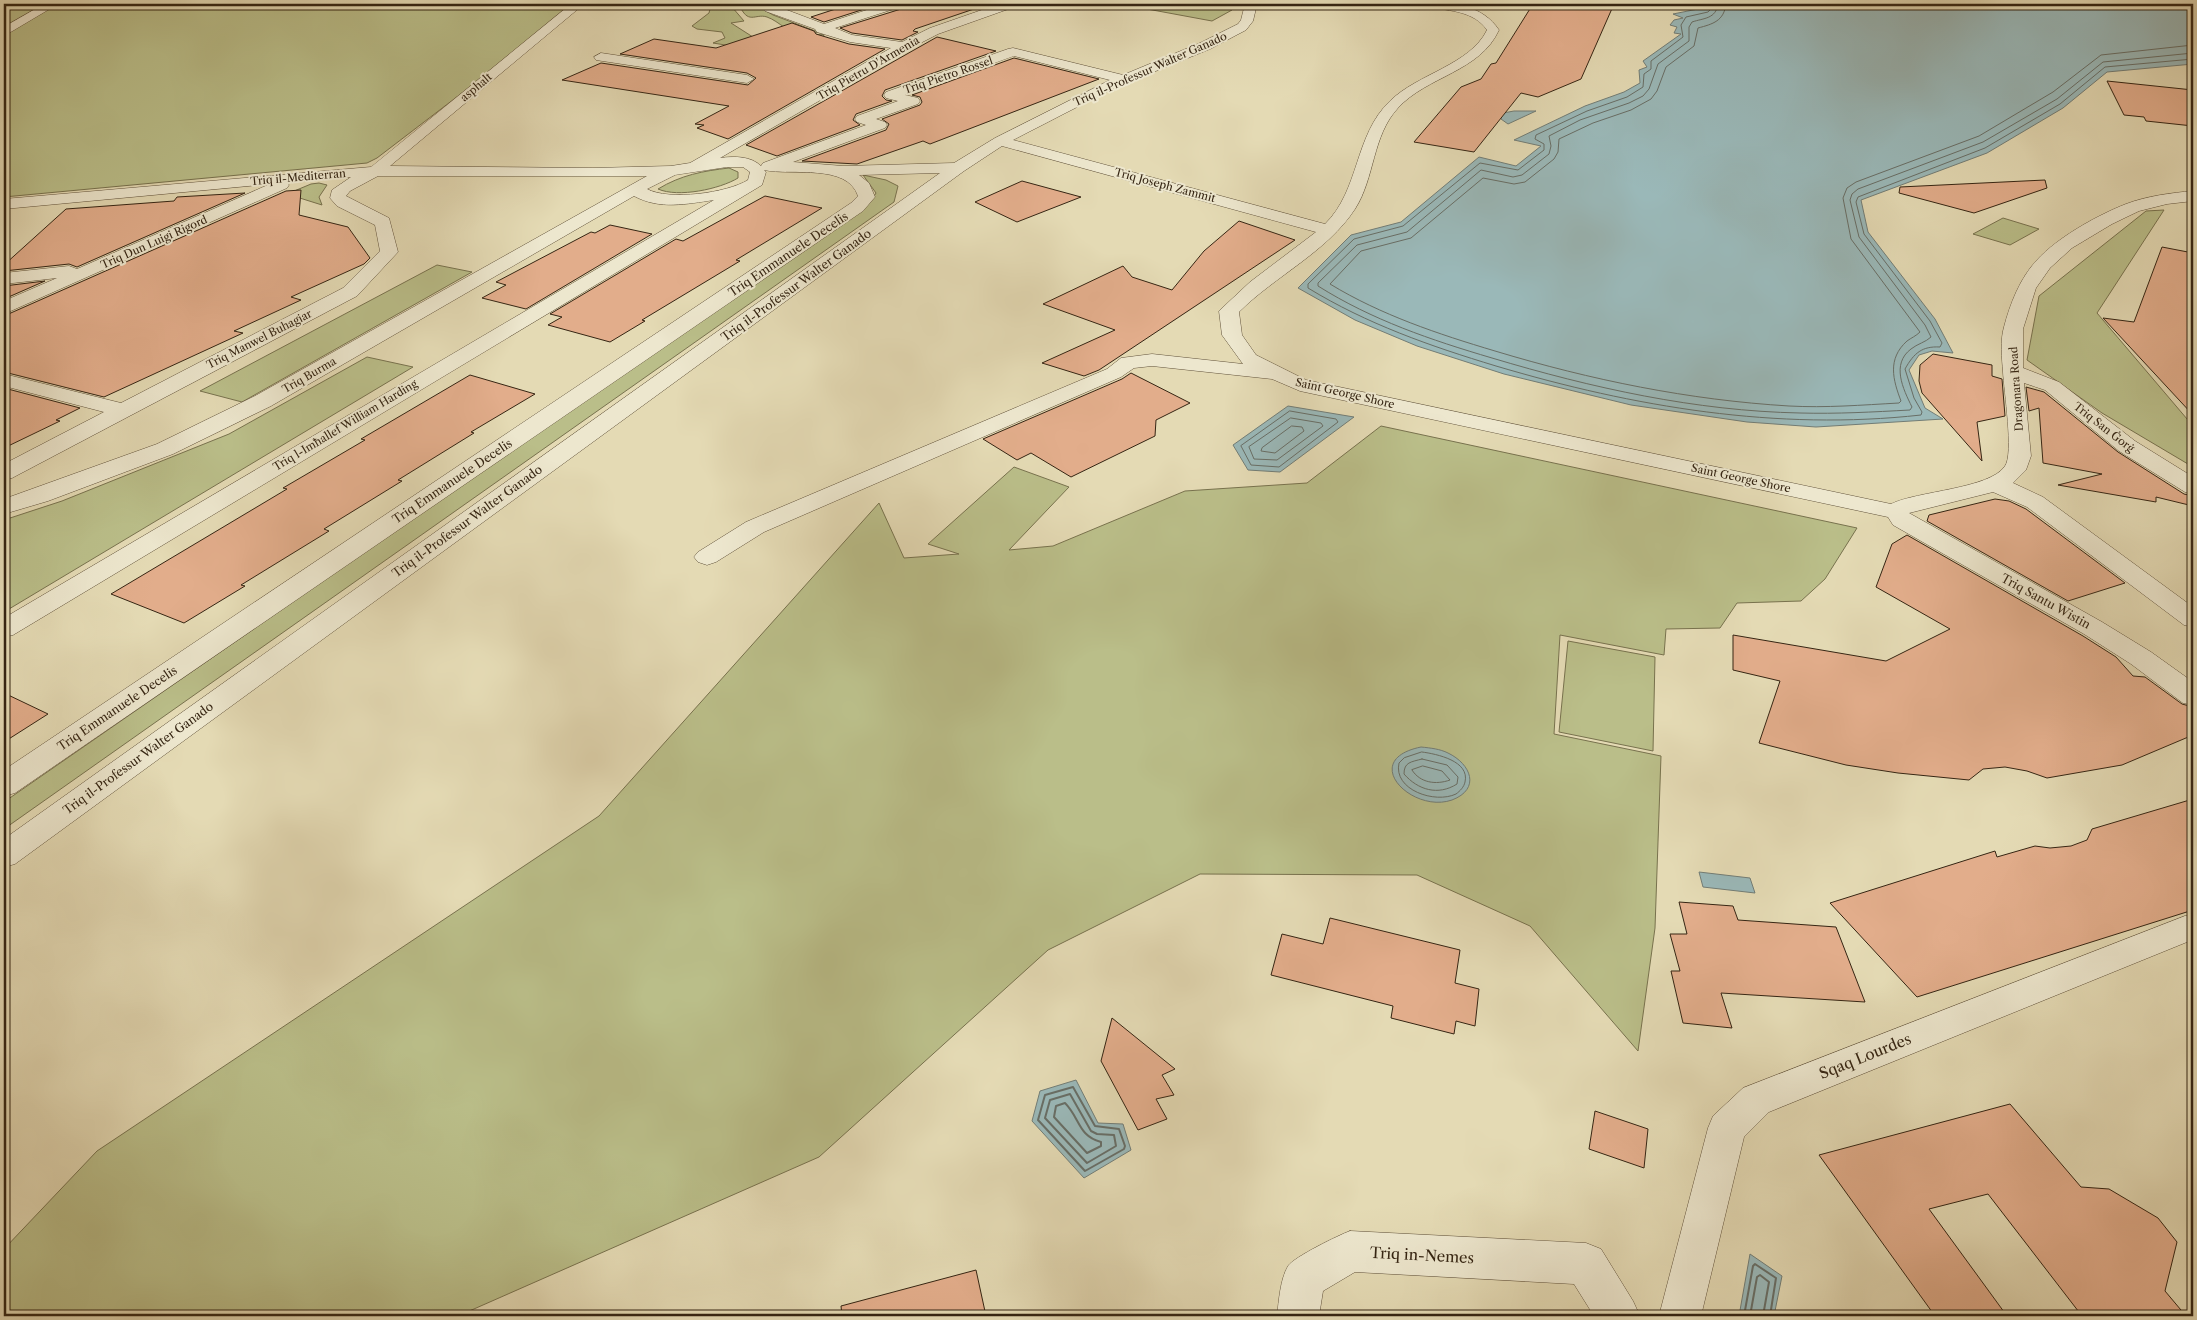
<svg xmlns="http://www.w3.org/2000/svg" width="2197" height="1320" viewBox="0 0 2197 1320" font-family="'Libre Caslon Text',serif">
<rect width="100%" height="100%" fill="#e4dab4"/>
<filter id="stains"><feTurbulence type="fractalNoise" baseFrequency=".004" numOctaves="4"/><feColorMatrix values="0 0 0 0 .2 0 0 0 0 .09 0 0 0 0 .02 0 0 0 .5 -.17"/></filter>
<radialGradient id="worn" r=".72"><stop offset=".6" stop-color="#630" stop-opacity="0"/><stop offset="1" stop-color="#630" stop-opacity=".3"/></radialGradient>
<g fill="#babe89" stroke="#78724e">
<polygon points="4,4 572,4 522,47 377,158 367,163 4,197"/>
<path d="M739,4H754L773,15L818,32C814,33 808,35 803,35C790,35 779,21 767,17C755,13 748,26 739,4Z"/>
<polygon points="1120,4 1238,4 1232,10 1212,21"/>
<polygon points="728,5 732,7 744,21 731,23 767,46 820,34 824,35 822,39 780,54 713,43 725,38 722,32 697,29 692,26 709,13 710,9"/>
<path d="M729,168L738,172V178C720,189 678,198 658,189C681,175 703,171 729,168Z"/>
<polygon points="863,175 886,180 898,186 894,202 4,829 4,802 871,201 876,193"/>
<polygon points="319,183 327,185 319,197 322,205 287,194 311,184"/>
<polygon points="2164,210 2097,313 2193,426 2193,467 2102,413 2027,360 2039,296 2146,211"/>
<polygon points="2003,218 2039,229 2010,245 1973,234"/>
<polygon points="437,265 472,272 242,402 200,391"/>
<polygon points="367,357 413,367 4,612 4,520 62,501 229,434"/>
<polygon points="1381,426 1857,528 1825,579 1801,601 1737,603 1720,628 1666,629 1664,655 1560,635 1554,734 1661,756 1655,928 1638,1051 1530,926 1417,875 1200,874 1048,950 819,1157 458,1316 4,1316 4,1249 97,1151 599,816 879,503 904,558 959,554 928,544 1014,467 1069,487 1009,550 1053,546 1185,491 1307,483"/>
<polygon points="1568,641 1655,657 1653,751 1559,732"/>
</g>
<g fill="#9ab8b8" stroke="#727d76">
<polygon points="1706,4 2193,4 2193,64 2107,72 2063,108 1987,153 1861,200 1868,232 1935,319 1953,353 1932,351 1919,355 1909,370 1925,408 1943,419 1816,427 1747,422 1631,405 1504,374 1417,346 1355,320 1298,288 1351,235 1401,222 1479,157 1516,166 1541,146 1514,140 1585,106 1624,92 1640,83 1639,70 1647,67 1643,61 1681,34 1674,33 1677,27 1670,25 1674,20 1683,18 1673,14 1708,7"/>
<polygon points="1514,111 1536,111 1508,124 1501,119 1501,116 1503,113"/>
<polygon points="1288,406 1354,417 1280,472 1248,470 1233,445"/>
<path d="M1421,747C1431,748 1440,749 1448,753C1471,764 1481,789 1452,800C1412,814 1358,760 1421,747Z"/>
<polygon points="1699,872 1750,878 1755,893 1703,887"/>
<polygon points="1076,1080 1098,1123 1123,1124 1131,1150 1084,1178 1032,1121 1040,1091"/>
<polygon points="1750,1254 1782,1276 1774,1316 1739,1316"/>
</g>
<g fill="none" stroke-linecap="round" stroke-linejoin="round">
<g stroke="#686e66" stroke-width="1">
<path d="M1712,4V8L1708,12L1686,17L1681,25L1683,37L1651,61V69L1644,74L1643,87L1627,97L1587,111L1536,135L1535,139L1544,144V150L1518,170L1480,163L1403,226L1354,239L1308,284V288C1367,324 1430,346 1496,366C1634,407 1777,431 1921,415L1922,412L1914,398L1905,369C1914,353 1922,346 1940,347L1942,343L1930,321L1864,234L1856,202L1858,197L1985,148L2060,104L2105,67L2193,59"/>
<path d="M1718,4C1716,19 1704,18 1692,22L1689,27V41L1658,64L1649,89L1643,96L1629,103L1580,120L1549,136L1551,146L1549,154L1522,175L1513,177L1481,170L1407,232L1357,245L1318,283V286C1372,320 1431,340 1492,358C1592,388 1696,411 1800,413C1837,414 1873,412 1910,410L1912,407C1903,389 1891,364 1911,349C1917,344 1926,342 1931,337L1925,325L1859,237L1850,200L1852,194L1858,189L1983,142L2057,99L2103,62L2193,53"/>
<path d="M1726,4C1724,21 1713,24 1698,28L1694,46L1666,67L1657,91L1651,99L1631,110L1593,123L1559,139L1558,152L1554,159L1525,182L1514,184L1483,178L1411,238L1361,251L1330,284C1381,315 1438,334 1495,351C1591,380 1689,400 1789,406C1826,408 1862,405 1899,403L1901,401C1893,380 1887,359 1907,341C1911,338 1916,336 1920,332L1851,239L1843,198L1847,188L1856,182L1979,136L2053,92L2101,55L2193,45"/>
<polygon points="1290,411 1336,419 1338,422 1279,467 1251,465 1241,446"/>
<polygon points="1291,418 1321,423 1323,426 1277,460 1254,459 1249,447"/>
<polygon points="1292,426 1302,427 1304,431 1275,453 1261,451 1262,448"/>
<path d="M1422,752C1437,754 1470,761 1465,782C1464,787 1460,791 1456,794C1435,804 1393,790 1399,763L1404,758Z"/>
<path d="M1422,759L1447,765L1458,777L1457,784C1438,796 1418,790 1404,774C1404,762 1411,762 1422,759Z"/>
<path d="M1423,766L1442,771L1450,780C1436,785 1420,783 1412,770Z"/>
</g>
<g stroke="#686e66" stroke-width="2">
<polygon points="1073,1087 1095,1126 1119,1129 1125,1146 1124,1149 1085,1171 1038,1120 1045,1095"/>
<polygon points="1070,1094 1091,1131 1097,1134 1114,1135 1116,1146 1087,1163 1045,1118 1050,1100"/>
<path d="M1065,1103C1080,1118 1078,1136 1101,1142V1146L1087,1153L1054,1117L1056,1106Z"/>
<polyline points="1744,1316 1753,1266 1755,1264 1776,1278 1770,1316"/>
<polyline points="1750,1316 1757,1277 1760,1275 1769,1282 1763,1316"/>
</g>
</g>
<g fill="#e2ad8b" stroke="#352513">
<polygon points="851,4 880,4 824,22 811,17"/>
<polygon points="904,4 973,4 974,9 915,29 913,31 918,32 902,40 852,33 840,28 901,9"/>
<polygon points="1533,4 1614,4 1581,79 1538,97 1521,93 1474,152 1414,142 1461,87 1481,79 1491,64 1496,63"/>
<polygon points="792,23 814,31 816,34 849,44 885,49 728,139 697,128 704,125 695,124 729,106 562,80 601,63 748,85 756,78 747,73 620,54 654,39 716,48"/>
<polygon points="937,37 996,51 885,90 882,96 886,100 892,101 856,114 853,120 860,125 777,156 746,145"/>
<polygon points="1014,58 1099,79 930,144 923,141 857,164 802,161 886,130 889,124 882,119 920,105 922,102 920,97 912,95"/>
<polygon points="2107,81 2193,90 2193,126 2146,121 2144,117 2124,115"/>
<polygon points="2045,180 2047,188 1974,213 1899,193 1900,187"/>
<polygon points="1022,181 1081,197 1017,222 975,202"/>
<polygon points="301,190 299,215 348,227 370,258 364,264 291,297 301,300 234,331 243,333 104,397 4,372 4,316 286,191"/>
<polygon points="245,193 77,267 69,264 4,271 4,265 66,209 174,201 177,197"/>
<polygon points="765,196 822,208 736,260 740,261 642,320 645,321 610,342 548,325 562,317 550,314 676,239 683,241"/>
<polygon points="1239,221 1295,240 1099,370 1084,376 1042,363 1115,330 1043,304 1123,266 1132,277 1172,290 1204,251"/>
<polygon points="610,225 652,234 526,309 482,298 506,285 496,282 591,232 595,233"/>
<polygon points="2162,247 2193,253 2193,415 2103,318 2134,322"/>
<polygon points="45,281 4,299 4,286"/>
<polygon points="1933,354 1992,365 1992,376 2002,379 2005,416 1977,422 1982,461 1922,393 1919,381 1920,365"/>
<polygon points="1131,373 1190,403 1156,420 1155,436 1071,477 1031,453 1017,460 983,439 1122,379"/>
<polygon points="470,375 535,394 471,432 474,433 398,480 402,481 324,529 329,531 241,585 245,586 184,623 111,594 287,489 283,488 365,440 361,439"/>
<polygon points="2026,387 2044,392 2118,452 2184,494 2193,496 2193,506 2156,497 2156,502 2058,485 2102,474 2043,463 2039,408 2029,411"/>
<polygon points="4,388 80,408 56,420 60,421 4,448"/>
<polygon points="1995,499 2009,501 2026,509 2125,583 2068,601 1927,521 1929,515"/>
<polygon points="1907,535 2083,636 2116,657 2133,676 2145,677 2182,704 2193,707 2193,735 2122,765 2047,778 2027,771 2005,767 1983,769 1969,780 1898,773 1846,765 1759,743 1780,681 1733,670 1733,635 1886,661 1950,629 1876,587 1892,544"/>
<polygon points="4,693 48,714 4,742"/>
<polygon points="2193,799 2193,910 1917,997 1830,903 1995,851 1997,857 2035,846 2050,848 2071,846 2087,840 2092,829"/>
<polygon points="1679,902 1733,906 1738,920 1836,927 1865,1002 1721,993 1732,1028 1683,1023 1671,971 1680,971 1670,934 1687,934"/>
<polygon points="1330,918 1460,950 1455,983 1479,989 1475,1026 1456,1021 1454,1034 1391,1018 1393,1006 1271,975 1282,934 1323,944"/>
<polygon points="1112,1018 1175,1069 1162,1075 1174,1095 1156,1099 1167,1119 1138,1130 1101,1061"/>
<polygon points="2010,1104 2081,1187 2109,1189 2158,1218 2177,1242 2165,1291 2186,1316 2082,1316 1988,1194 1929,1209 2007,1316 1935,1316 1819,1155"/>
<polygon points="1595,1111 1648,1129 1644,1168 1589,1149"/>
<polygon points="976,1270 986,1316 842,1316 841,1306"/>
</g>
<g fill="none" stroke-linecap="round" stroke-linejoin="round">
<defs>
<g id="minor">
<polygon points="44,4 58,4 4,36 4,27"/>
<path d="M571,4H584L390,166L593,168L671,166L690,163L891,48L850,42L817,32L815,29L765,11L758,4H771L824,24L885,4H902L900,7L835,28L852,35L902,42L930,28L999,4H1016L1014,7L938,34L909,49L720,158C734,156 751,156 761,166L763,163L866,125L857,122L855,119L857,116L898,101L886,98L884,95L886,92L1008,49L1013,48L1123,75L1200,43L1238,24L1241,20L1245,4H1257L1253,21L1246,30L1210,49L1114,88L1013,140L1325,224C1360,190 1354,135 1390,101C1417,74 1470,65 1487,30C1474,11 1450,11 1430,7L1428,4C1455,2 1483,6 1499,30C1480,72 1427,76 1398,108C1372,136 1375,178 1355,209C1327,252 1275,276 1239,312L1242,335L1256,355L1306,380L1891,504C1917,491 1990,489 2005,466C2014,454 2004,390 2003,372C2002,359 2000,340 2004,327C2010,304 2020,278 2037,260C2058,237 2098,215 2126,204C2147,196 2171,193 2193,191V201L2167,204L2139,211L2112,224L2072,248L2050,268L2036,288L2023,329V368L2059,382L2135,441L2193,477V494L2185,492L2119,451L2045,390L2024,383L2031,456L2026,470L2013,483L2043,497L2193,607V627L2184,625L2027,507L1993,492L1909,513L2102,622L2151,652L2193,682V705L2183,703L2131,664L2084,634L1893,525L1888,517L1300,391L1272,379L1152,366L1134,368L1121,377L764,532L716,562L707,565L698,562L694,557L698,552L746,522L1107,369L1121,358L1152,354L1243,364L1222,335L1219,311L1250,282L1316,232L1002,146L964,171L15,864L4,867V839L940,173L859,175L869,183L875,197L863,211L15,793L4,796V770L851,203L858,196C847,163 792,176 764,170L766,172L762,185L13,635L4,637V618L714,200C686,204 660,210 634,196L271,406L173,454L48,501L4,514V499L157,444L255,396L647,176H378L350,191L346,196L389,218L398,252L357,296L12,478L4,480V464L104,412L4,386V374L121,403L343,288L380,251L375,225L337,206L330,198L332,190L351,177L287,182L289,185L287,188L4,314V301L57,278L4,284V273L69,266L77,269L270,184L4,209V199L371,167ZM1014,56L1110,80L995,138L954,163L843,166L793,162L885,128L887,125L885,122L876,119L918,104L920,101L918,98L905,95ZM727,167H743L750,172L748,180C727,193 669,201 647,189L675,175Z"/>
<polygon points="601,53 747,75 754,79 747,83 596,60 594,57"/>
<polygon points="2185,916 2193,916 2193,942 2187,942 1769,1112 1744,1137 1701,1316 1659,1316 1708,1128 1713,1116 1743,1088"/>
<path d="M1350,1231L1586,1243L1601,1249L1633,1301L1640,1316H1594L1574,1284L1355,1272L1323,1291L1319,1316H1277C1279,1300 1280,1280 1288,1266C1294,1257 1339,1235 1350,1231Z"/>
</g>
</defs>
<use href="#minor" stroke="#61523b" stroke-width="1"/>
<use href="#minor" fill="#ede7ce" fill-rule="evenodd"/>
</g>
<g text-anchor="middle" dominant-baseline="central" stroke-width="4" stroke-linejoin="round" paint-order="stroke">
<g font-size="11" fill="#352513" stroke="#ede7ce">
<text transform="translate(868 68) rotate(-30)">Triq Pietru D'Armenia</text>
<text transform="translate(1150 69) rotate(-24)">Triq il-Professur Walter Ganado</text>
<text transform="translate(948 75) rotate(-19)">Triq Pietro Rossel</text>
<text transform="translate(476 87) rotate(-40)">asphalt</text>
<text transform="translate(298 177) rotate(-5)">Triq il-Mediterran</text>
<text transform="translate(1165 185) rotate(15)">Triq Joseph Zammit</text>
<text transform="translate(154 242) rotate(-24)">Triq Dun Luigi Rigord</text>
<text transform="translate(259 339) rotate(-27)">Triq Manwel Buhagiar</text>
<text transform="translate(309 375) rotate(-30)">Triq Burma</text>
<text transform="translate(2016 389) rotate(-94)">Dragonara Road</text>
<text transform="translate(1345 393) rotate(13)">Saint George Shore</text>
<text transform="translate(345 425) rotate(-31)">Triq l-Imħallef William Harding</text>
<text transform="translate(2104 427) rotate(38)">Triq San Ġorġ</text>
<text transform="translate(1741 478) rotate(12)">Saint George Shore</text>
</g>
<g font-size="12" fill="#352513" stroke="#ede7ce">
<text transform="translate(788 254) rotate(-34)">Triq Emmanuele Decelis</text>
<text transform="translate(796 285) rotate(-36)">Triq il-Professur Walter Ganado</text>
<text transform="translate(452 481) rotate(-34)">Triq Emmanuele Decelis</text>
<text transform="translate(467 521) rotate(-36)">Triq il-Professur Walter Ganado</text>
<text transform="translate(2046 601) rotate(29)">Triq Santu Wistin</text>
<text transform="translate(117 708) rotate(-34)">Triq Emmanuele Decelis</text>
<text transform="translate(138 758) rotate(-36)">Triq il-Professur Walter Ganado</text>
</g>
<g font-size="15" fill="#352513" stroke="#ede7ce">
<text transform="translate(1865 1056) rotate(-22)">Sqaq Lourdes</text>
<text transform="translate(1422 1255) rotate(3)">Triq in-Nemes</text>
</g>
</g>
<rect width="2197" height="1320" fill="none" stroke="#e4dab4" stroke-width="20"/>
<rect x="5" y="5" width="2187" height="1310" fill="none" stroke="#352513" stroke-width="2.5"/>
<rect x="10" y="10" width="2177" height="1300" fill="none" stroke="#352513"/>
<rect width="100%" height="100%" filter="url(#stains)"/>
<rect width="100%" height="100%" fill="url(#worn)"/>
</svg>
